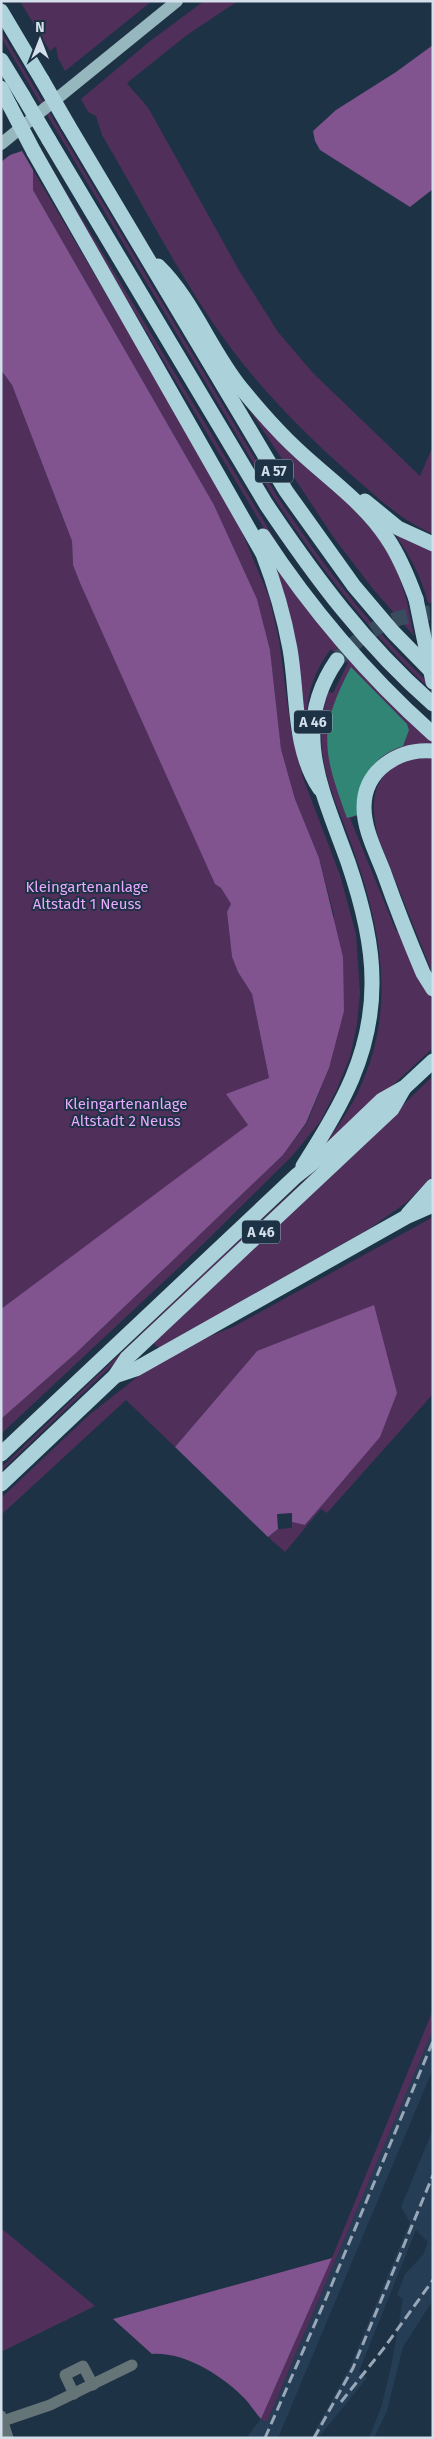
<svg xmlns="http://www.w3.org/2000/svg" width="434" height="2439" viewBox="0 0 434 2439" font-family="'Fira Sans',sans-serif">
<rect width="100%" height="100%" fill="#1e3245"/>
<g fill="#253d55">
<polygon points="433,2030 433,2069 278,2438 246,2438 261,2419 267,2422"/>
<polygon points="433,2129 433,2300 403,2347 387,2411 374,2438 369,2438 381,2408 391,2367 403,2299 397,2295 405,2274 423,2255 428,2242 416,2230 359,2371 367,2378 318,2438 311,2438 350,2367 410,2222 401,2207"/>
</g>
<g fill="#502f5b">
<polygon points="20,1 152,1 65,71 58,58 56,47 58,45 50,51"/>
<path d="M204,1H238L187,35L127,83C135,94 143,100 150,111L240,272L278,332L313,373L420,476L433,446V534C400,520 375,495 348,472C295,425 246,374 207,314C169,256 137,194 102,135L96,116L88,112L81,99L149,42Z"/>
<path d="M1,31L277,496C323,565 372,630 433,687V692C370,634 321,568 274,498L1,37Z"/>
<polygon points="45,157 277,543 274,545 99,253"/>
<polygon points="33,170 231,506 269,597 279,640 291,731 303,778 340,875 356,934 360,993 357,1025 350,1057 337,1089 320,1122 292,1156 188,1259 1,1434 1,1419 75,1354 283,1155 307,1123 329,1068 334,915 319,858 295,799 281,749 270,650 257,599 214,505 33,190"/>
<polygon points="1,370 12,385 72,541 73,565 80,583 215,883 221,888 231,904 227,912 232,957 238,972 252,994 269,1078 249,1125 1,1309"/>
<polygon points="245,403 351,506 378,537 397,569 407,602 414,636 373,589 334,538"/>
<path d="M390,527L433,548V603H428C421,574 407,551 390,527Z"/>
<path d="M270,558L433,740V744C407,744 397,749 376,764L365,835L356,816L350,818L396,931L401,930L433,995V1048L319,1153C333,1133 348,1113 358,1092C399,1007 380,922 349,838C328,782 312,752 328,692L333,693L348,663L331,649C314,671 308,692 306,720H302Z"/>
<path d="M417,757H433V975L378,837C368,796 374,769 417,757Z"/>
<polygon points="433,1076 433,1176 407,1202 369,1229 159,1348 153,1343"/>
<polygon points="390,1101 1,1471 1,1468 205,1272"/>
<polygon points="433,1217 433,1394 327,1513 321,1509 285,1552 268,1537 278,1529 292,1528 292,1522 306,1525 322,1505 257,1351 175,1447 126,1400 1,1515 1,1498 89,1415 145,1371 190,1344 233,1327"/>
<polygon points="433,2010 433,2030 267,2422 261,2419 332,2258"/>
<polygon points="1,2228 95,2306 1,2352"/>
</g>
<g fill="#81538f">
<polygon points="433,45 433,189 410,207 320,150 315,141 313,131 336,110 396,72"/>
<polygon points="22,151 33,170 33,190 214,505 257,599 270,650 281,749 295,799 319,858 343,957 344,1011 329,1068 306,1123 283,1155 75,1354 1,1419 1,1309 248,1125 226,1094 269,1078 252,994 238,972 232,957 227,912 231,904 221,888 215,884 80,583 73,565 72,541 12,385 1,370 1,162 10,155"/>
<polygon points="374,1305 397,1393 380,1437 305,1525 292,1522 292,1513 277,1514 278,1529 268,1537 175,1447 257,1351"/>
<path d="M332,2258L261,2419C254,2411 249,2402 241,2395C219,2374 184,2352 152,2354L113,2319Z"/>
</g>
<path fill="#318575" d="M351,667L407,724L409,730L403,746C371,756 358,783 358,815L347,818C323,752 317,731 351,667Z"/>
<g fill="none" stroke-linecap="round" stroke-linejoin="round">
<path stroke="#394c5e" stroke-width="15" stroke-dasharray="15 8" stroke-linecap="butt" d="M337,660C364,631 393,614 433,613"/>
<g stroke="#657477" stroke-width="11">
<polyline points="74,2394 65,2375 83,2366 93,2385"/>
<polyline points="1,2416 8,2438"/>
<polyline points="3,2421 50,2405 132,2365"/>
</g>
<polyline stroke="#97b7be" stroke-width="12" points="1,144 177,1"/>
<g stroke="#abd2da" stroke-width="15">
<polyline points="1,11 42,80"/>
<polyline points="1,60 23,96"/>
<polyline points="1,88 10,106"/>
<polyline points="68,125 286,491 354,586 393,632 433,673"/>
<path d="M49,140L266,504C315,577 366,646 433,704"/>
<path d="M34,152L263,554C275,585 284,616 290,649C298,695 293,750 320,789"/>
<path d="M158,266C193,300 210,350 241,388C259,410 279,433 300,452C329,479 365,504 387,538C400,557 408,577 416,599"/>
<polyline points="365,501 398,528 433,544"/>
<path d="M263,536C311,609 367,675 433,734"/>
<path d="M433,751C399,748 364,770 364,807C364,830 376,852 384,873C396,907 409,940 423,973L433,989"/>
<path d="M303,1166C341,1107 373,1053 372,980C372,940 361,900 348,862C323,792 289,729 337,660"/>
<polyline points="408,1214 433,1186"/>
<polyline points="115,1376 136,1369 406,1217 433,1205"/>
<polyline points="1,1454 296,1176 333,1147 382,1100 405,1087 433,1061"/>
<polyline points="1,1484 115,1376 127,1358 392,1109 404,1088"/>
</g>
<g stroke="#99a7b6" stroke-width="3" stroke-dasharray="10 5" stroke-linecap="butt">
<polyline points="341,2402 384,2348 433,2280"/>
<polyline points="265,2438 327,2296 433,2041"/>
<polyline points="314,2438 353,2368 433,2175"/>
</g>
<g stroke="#abd2da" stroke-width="15">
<polyline points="42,80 68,125"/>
<polyline points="23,96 49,140"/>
<polyline points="10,106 34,152"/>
<polyline points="416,599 433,682"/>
</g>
</g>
<g text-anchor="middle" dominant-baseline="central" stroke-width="4" stroke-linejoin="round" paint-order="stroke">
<g fill="#1e3245" stroke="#9dabb9" stroke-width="1">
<rect x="255" y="459.5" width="38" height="23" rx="4"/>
<rect x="294" y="710.5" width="38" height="23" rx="4"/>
<rect x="242" y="1220.5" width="38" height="23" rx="4"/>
</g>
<g font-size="14" font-weight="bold" fill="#d3dfeb">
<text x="274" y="471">A 57</text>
<text x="313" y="722">A 46</text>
<text x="261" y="1232">A 46</text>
</g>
<g font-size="15" fill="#e9a9fe" stroke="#1e3245">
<text x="87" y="887">Kleingartenanlage<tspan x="87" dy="17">Altstadt 1 Neuss</tspan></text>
<text x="126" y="1104">Kleingartenanlage<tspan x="126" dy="17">Altstadt 2 Neuss</tspan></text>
</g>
</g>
<rect width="434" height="2439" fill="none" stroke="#d3dfeb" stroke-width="5"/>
<g transform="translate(40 40)" stroke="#1e3245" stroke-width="4" paint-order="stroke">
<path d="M0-4L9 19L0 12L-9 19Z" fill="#d3dfeb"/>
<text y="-8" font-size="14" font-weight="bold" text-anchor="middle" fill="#d3dfeb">N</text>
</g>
</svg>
